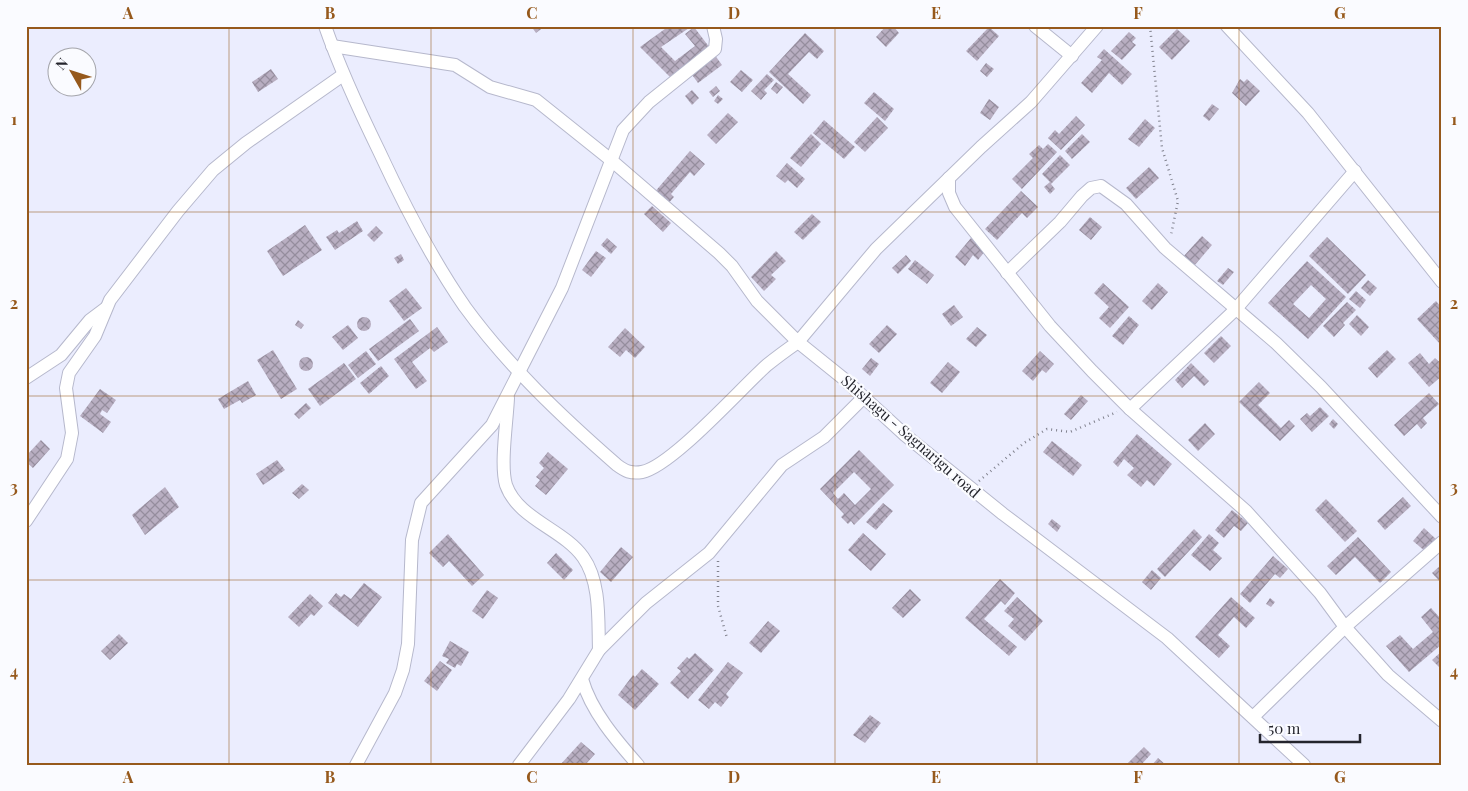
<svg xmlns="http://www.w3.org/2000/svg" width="1468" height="791" viewBox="0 0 1468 791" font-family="'Playfair Display',serif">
<defs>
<pattern id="building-cross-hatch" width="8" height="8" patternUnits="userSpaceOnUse" patternTransform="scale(1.25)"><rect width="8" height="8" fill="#b8aec1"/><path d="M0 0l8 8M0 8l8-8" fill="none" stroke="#958d9d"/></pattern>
</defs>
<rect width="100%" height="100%" fill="#ebedfe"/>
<g fill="url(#building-cross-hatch)" fill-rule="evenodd">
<polygon points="531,26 545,26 536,33"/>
<polygon points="669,26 692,26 661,47 675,61 695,46 685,34 694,27 710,48 671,78 640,47"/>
<polygon points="886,26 893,26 899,33 886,47 876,37"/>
<polygon points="989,27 999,36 977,61 966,51"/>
<polygon points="1177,29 1190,41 1172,60 1159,47"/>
<polygon points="1129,32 1136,38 1132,42 1136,45 1122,60 1111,51"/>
<polygon points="805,33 824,51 817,59 809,52 788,74 811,95 803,104 769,72"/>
<polygon points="1104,49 1132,74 1122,85 1109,73 1092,93 1081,83 1102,60 1097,57"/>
<polygon points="714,54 722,65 698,83 690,72"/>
<polygon points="986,63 994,69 987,77 980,71"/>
<polygon points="271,69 278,79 258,92 252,82"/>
<polygon points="741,70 753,80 742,92 730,82"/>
<polygon points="767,74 774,80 764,90 767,93 761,100 751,91"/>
<polygon points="1240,79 1244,82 1247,79 1260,91 1246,106 1232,93"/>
<polygon points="776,82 783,87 777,94 771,89"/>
<polygon points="716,86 720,91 713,97 709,92"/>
<polygon points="692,90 699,98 692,105 685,96"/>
<polygon points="874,92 894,109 885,121 864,103"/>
<polygon points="718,95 723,99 718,104 714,101"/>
<polygon points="989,99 999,107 990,120 980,113"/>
<polygon points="1212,104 1219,109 1209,121 1203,116"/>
<polygon points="728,113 738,122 716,144 707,135"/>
<polygon points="1076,116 1085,125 1061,150 1048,138 1055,130 1059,134"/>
<polygon points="877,117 888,128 865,152 854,142"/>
<polygon points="1145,119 1155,128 1139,147 1128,139"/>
<polygon points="824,120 855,147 844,159 813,133"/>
<polygon points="811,134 821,144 801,167 790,158"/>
<polygon points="1082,134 1090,142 1072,159 1065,151"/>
<polygon points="1048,144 1057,152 1022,189 1012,179 1033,158 1029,154 1039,145 1043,149"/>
<polygon points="690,151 705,164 694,176 690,172 671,194 674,197 666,206 653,194"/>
<polygon points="1060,155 1070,165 1051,184 1055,189 1050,194 1044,187 1050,182 1042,174"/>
<polygon points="787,163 805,179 797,188 788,180 785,183 776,176"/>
<polygon points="1149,167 1159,178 1136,199 1126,188"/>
<polygon points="1021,191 1038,207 1027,218 1022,213 997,240 985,229"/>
<polygon points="652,206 671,223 663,232 644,214"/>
<polygon points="812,214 821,222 803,240 794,232"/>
<polygon points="1090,217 1102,227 1091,240 1079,230"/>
<polygon points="357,221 363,231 335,250 326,237 337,230 339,233"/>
<polygon points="305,225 322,250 283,276 267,251"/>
<polygon points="376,226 383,233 374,242 367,235"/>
<polygon points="1202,236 1212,245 1194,266 1183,257"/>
<polygon points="1327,237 1366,275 1348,294 1309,256"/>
<polygon points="607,238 617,247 611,254 601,245"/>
<polygon points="971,238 986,250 978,260 973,255 965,266 955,257"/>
<polygon points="596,251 606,258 591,277 582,270"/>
<polygon points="776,251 786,261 771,275 776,279 764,291 751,277"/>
<polygon points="401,254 404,260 398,264 394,258"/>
<polygon points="906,255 911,261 898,274 892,268"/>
<polygon points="915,260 934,275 927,284 908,269"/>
<path d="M1307,261L1346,297L1308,339L1268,303ZM1311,285L1326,299L1309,318L1293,304Z"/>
<polygon points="1228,268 1234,272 1223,285 1217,281"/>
<polygon points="1368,280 1377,288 1370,296 1361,288"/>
<polygon points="1103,283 1129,307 1110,328 1099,318 1109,307 1094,293"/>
<polygon points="1158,283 1168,292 1152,310 1142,301"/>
<polygon points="406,288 422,308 404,321 389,301"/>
<polygon points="1356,291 1366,300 1360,308 1349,299"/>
<polygon points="1436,301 1442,308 1440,344 1417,319"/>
<polygon points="1347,302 1356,310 1343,323 1345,325 1334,337 1323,326"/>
<polygon points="954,305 963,317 951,326 942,314"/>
<polygon points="1357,315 1369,327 1361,336 1349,324"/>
<polygon points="1129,316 1139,325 1123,345 1112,336"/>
<circle cx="364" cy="324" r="7"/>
<polygon points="410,319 419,331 378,361 369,349"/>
<polygon points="298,320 304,325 301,329 295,325"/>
<polygon points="348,325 358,338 343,350 332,337"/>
<polygon points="887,325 897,334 879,353 869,344"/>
<polygon points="437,327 448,342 434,352 430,348 412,362 427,381 416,389 394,359"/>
<polygon points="977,327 987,335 976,347 966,339"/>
<polygon points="625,328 645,347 635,358 626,350 620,357 608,347"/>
<polygon points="1221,336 1231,346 1214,363 1204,353"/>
<polygon points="273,350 297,389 281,399 257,360"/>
<polygon points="1387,350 1396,359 1377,378 1368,368"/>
<polygon points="366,351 376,364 358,378 348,365"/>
<polygon points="1040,351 1054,364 1046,373 1042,370 1033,381 1022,371"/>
<polygon points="1420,353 1429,364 1435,358 1442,364 1442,376 1429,387 1408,363"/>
<circle cx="306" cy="364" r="7"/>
<polygon points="871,358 879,364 870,376 862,369"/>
<polygon points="948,362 960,372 942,393 930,383"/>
<polygon points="344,363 356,379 320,406 308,389"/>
<polygon points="1191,363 1209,381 1204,386 1194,376 1182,388 1175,380"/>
<polygon points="381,366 389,376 369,394 360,383"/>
<polygon points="248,381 256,395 242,403 240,400 224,409 218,399"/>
<polygon points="1259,382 1270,393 1258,405 1281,428 1289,420 1295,426 1280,441 1239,402"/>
<polygon points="100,389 116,400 107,413 102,410 100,414 111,422 103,433 80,416"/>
<polygon points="1429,393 1439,404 1423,418 1427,423 1421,429 1417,424 1404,436 1394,425"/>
<polygon points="1081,395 1088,401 1071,420 1064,414"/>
<polygon points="306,403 311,408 299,419 294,414"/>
<polygon points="1320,407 1329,416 1312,432 1300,419 1307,413 1310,416"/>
<polygon points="1333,419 1338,424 1334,429 1329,424"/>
<polygon points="1205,423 1215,434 1198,451 1188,440"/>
<polygon points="1137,434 1172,464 1154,486 1147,480 1141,487 1127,475 1134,468 1124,459 1118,467 1113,462"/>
<polygon points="41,440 50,449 33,468 26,462 26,456"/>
<polygon points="1052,441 1082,465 1073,476 1043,452"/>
<path d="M859,450L894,485L854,525L851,521L848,524L841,517L844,514L820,489ZM854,472L871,489L855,505L844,493L838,499L833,493Z"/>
<polygon points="548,452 568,469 546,495 535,486 540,480 536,477 544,468 539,463"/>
<polygon points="277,460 285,470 263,485 256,474"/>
<polygon points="302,484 309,490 299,499 292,493"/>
<polygon points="165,487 179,507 145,535 132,515"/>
<polygon points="1403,497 1411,506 1385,530 1377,521"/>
<polygon points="1326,499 1357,531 1345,542 1315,510"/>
<polygon points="883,503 893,511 876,530 866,522"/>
<polygon points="1232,510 1248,523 1241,531 1234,526 1224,538 1215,530"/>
<polygon points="1052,519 1061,526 1057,532 1048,524"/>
<polygon points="1424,528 1437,540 1426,552 1413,541"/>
<polygon points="1194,529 1202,537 1165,577 1157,569"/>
<polygon points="863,533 886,554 871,571 848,550"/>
<polygon points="448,534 484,575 472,586 449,561 443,567 429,553"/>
<polygon points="1209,534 1219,543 1213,550 1222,558 1210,571 1191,555"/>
<polygon points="1358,537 1391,572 1380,583 1355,557 1336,575 1327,566"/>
<polygon points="621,547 633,557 611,582 600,572"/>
<polygon points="556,553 573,570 564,580 547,563"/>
<polygon points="1273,556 1288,569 1280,578 1275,574 1250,603 1240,594"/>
<polygon points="1442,564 1442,584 1432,573"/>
<polygon points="1152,570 1161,578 1151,590 1142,582"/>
<polygon points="1000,579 1015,593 1005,605 1001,601 984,619 1017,647 1009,656 965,618"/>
<polygon points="364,583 382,597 358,627 328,603 336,593 341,597 344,594 351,599"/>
<polygon points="910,589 921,600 903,618 892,608"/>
<polygon points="487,590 498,598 483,619 472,611"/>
<polygon points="310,594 323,606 314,616 311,614 299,627 288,617"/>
<polygon points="1017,597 1043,621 1025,641 1008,626 1014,619 1004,611"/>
<polygon points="1231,597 1255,618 1246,628 1234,617 1218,635 1230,646 1219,658 1195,637"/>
<polygon points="1270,598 1275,602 1271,607 1266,604"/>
<polygon points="1431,608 1442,620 1442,644 1409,672 1386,646 1400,635 1413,649 1433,632 1421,617"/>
<polygon points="768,621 780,631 761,653 749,643"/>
<polygon points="119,634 128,643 110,660 101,651"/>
<polygon points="450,641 469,652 461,666 457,664 455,668 446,663 449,659 442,656"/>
<polygon points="1442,651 1442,670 1432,660"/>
<polygon points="695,653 714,670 688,699 670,683 681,671 677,668 687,657 689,659"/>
<polygon points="440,661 452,670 437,691 424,681"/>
<polygon points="728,662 743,673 726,694 729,697 721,707 715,702 709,709 698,700"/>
<polygon points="642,669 659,684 635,710 618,695 633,675 635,677"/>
<polygon points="870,715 881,723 865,743 853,735"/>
<polygon points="581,742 595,754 585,765 560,765"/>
<polygon points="1144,747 1151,754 1141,765 1126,765"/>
<polygon points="1158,758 1166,765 1152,765"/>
</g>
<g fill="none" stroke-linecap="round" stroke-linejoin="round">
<defs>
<g id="minor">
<path d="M325,26C340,69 359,110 379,151C404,205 431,258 465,307C508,366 562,417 617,465C625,471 631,474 642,472C672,466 741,388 767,365C777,357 788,349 798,342L844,379L905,435L1003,514L1167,638L1304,765"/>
<polyline points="1035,26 1072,56"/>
<polyline points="1227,26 1308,113 1442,282"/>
<polyline points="332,46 455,65 490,87 536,100 611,160 719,253 732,266 757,301 798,342 876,249 981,147 1031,102 1097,26"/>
<polyline points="949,178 949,193 955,207 1050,326 1092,371 1130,409 1246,511 1320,593 1345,627 1388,675 1442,721"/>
<polyline points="1007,273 1060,222 1082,196 1091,188 1101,186 1126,204 1165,248 1276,343 1321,387 1442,517"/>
<polyline points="26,378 61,355 90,320 106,308"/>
<path d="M508,398C507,421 500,465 506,485C518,519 563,529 583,557C601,582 598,621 599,650"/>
<polyline points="1130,409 1235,310 1355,171"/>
<polyline points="26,521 67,459 72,433 66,388 69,373 95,336 110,300 178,211 213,170 246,143 343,75"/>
<path d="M582,679C591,711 616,740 638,765"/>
<polyline points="1253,717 1345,627 1442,542"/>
<polyline points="356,765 395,693 403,670 408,644 412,540 421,503 492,425 562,288 623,130 649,102 715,49 716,39 713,26"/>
<polyline points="519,765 569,699 599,650 646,603 709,553 782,465 824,437 864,397"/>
</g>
</defs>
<use href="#minor" stroke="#b6b8cc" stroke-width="14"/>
<g stroke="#82838f" stroke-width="2.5" stroke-dasharray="1 4" stroke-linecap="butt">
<polyline points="1150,26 1162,148 1178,201 1171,235"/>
<polyline points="979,481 1024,443 1047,429 1070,432 1117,412"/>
<polyline points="718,561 718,606 727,638"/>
</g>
<use href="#minor" stroke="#fff" stroke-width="12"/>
</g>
<path fill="none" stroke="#96591c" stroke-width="1" stroke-opacity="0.55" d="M229,26V765M431,26V765M633,26V765M835,26V765M1037,26V765M1239,26V765M26,212H1442M26,396H1442M26,580H1442"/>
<g text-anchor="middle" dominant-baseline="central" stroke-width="4.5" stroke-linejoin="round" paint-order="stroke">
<g font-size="15" fill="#24252d" stroke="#fafbff">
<text transform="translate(911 436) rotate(41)">Shishagu - Sagnarigu road</text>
</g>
</g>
<rect width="1468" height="791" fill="none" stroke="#fafbff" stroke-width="55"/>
<g transform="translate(72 72) rotate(309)"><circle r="24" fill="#fafbff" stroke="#a4a5ab"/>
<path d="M0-4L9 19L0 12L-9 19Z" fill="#96591c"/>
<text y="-8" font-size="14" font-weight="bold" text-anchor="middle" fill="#24252d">N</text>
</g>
<path d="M1260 734v8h100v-8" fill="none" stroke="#24252d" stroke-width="2.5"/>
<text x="1268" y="734" font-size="15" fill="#24252d" stroke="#fafbff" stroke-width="4" paint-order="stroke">50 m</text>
<rect x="28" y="28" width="1412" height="736" fill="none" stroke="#96591c" stroke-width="2"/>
<g font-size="16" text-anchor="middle" font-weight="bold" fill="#96591c">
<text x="128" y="19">A</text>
<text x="330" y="19">B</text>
<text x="532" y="19">C</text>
<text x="734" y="19">D</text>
<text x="936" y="19">E</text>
<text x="1138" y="19">F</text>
<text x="1340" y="19">G</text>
<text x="14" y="125">1</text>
<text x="1454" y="125">1</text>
<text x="14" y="309">2</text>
<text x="1454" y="309">2</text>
<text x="14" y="493">3</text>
<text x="1454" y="493">3</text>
<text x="14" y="677">4</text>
<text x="1454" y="677">4</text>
<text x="128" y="783">A</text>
<text x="330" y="783">B</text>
<text x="532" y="783">C</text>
<text x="734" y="783">D</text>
<text x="936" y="783">E</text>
<text x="1138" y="783">F</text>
<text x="1340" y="783">G</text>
</g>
</svg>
